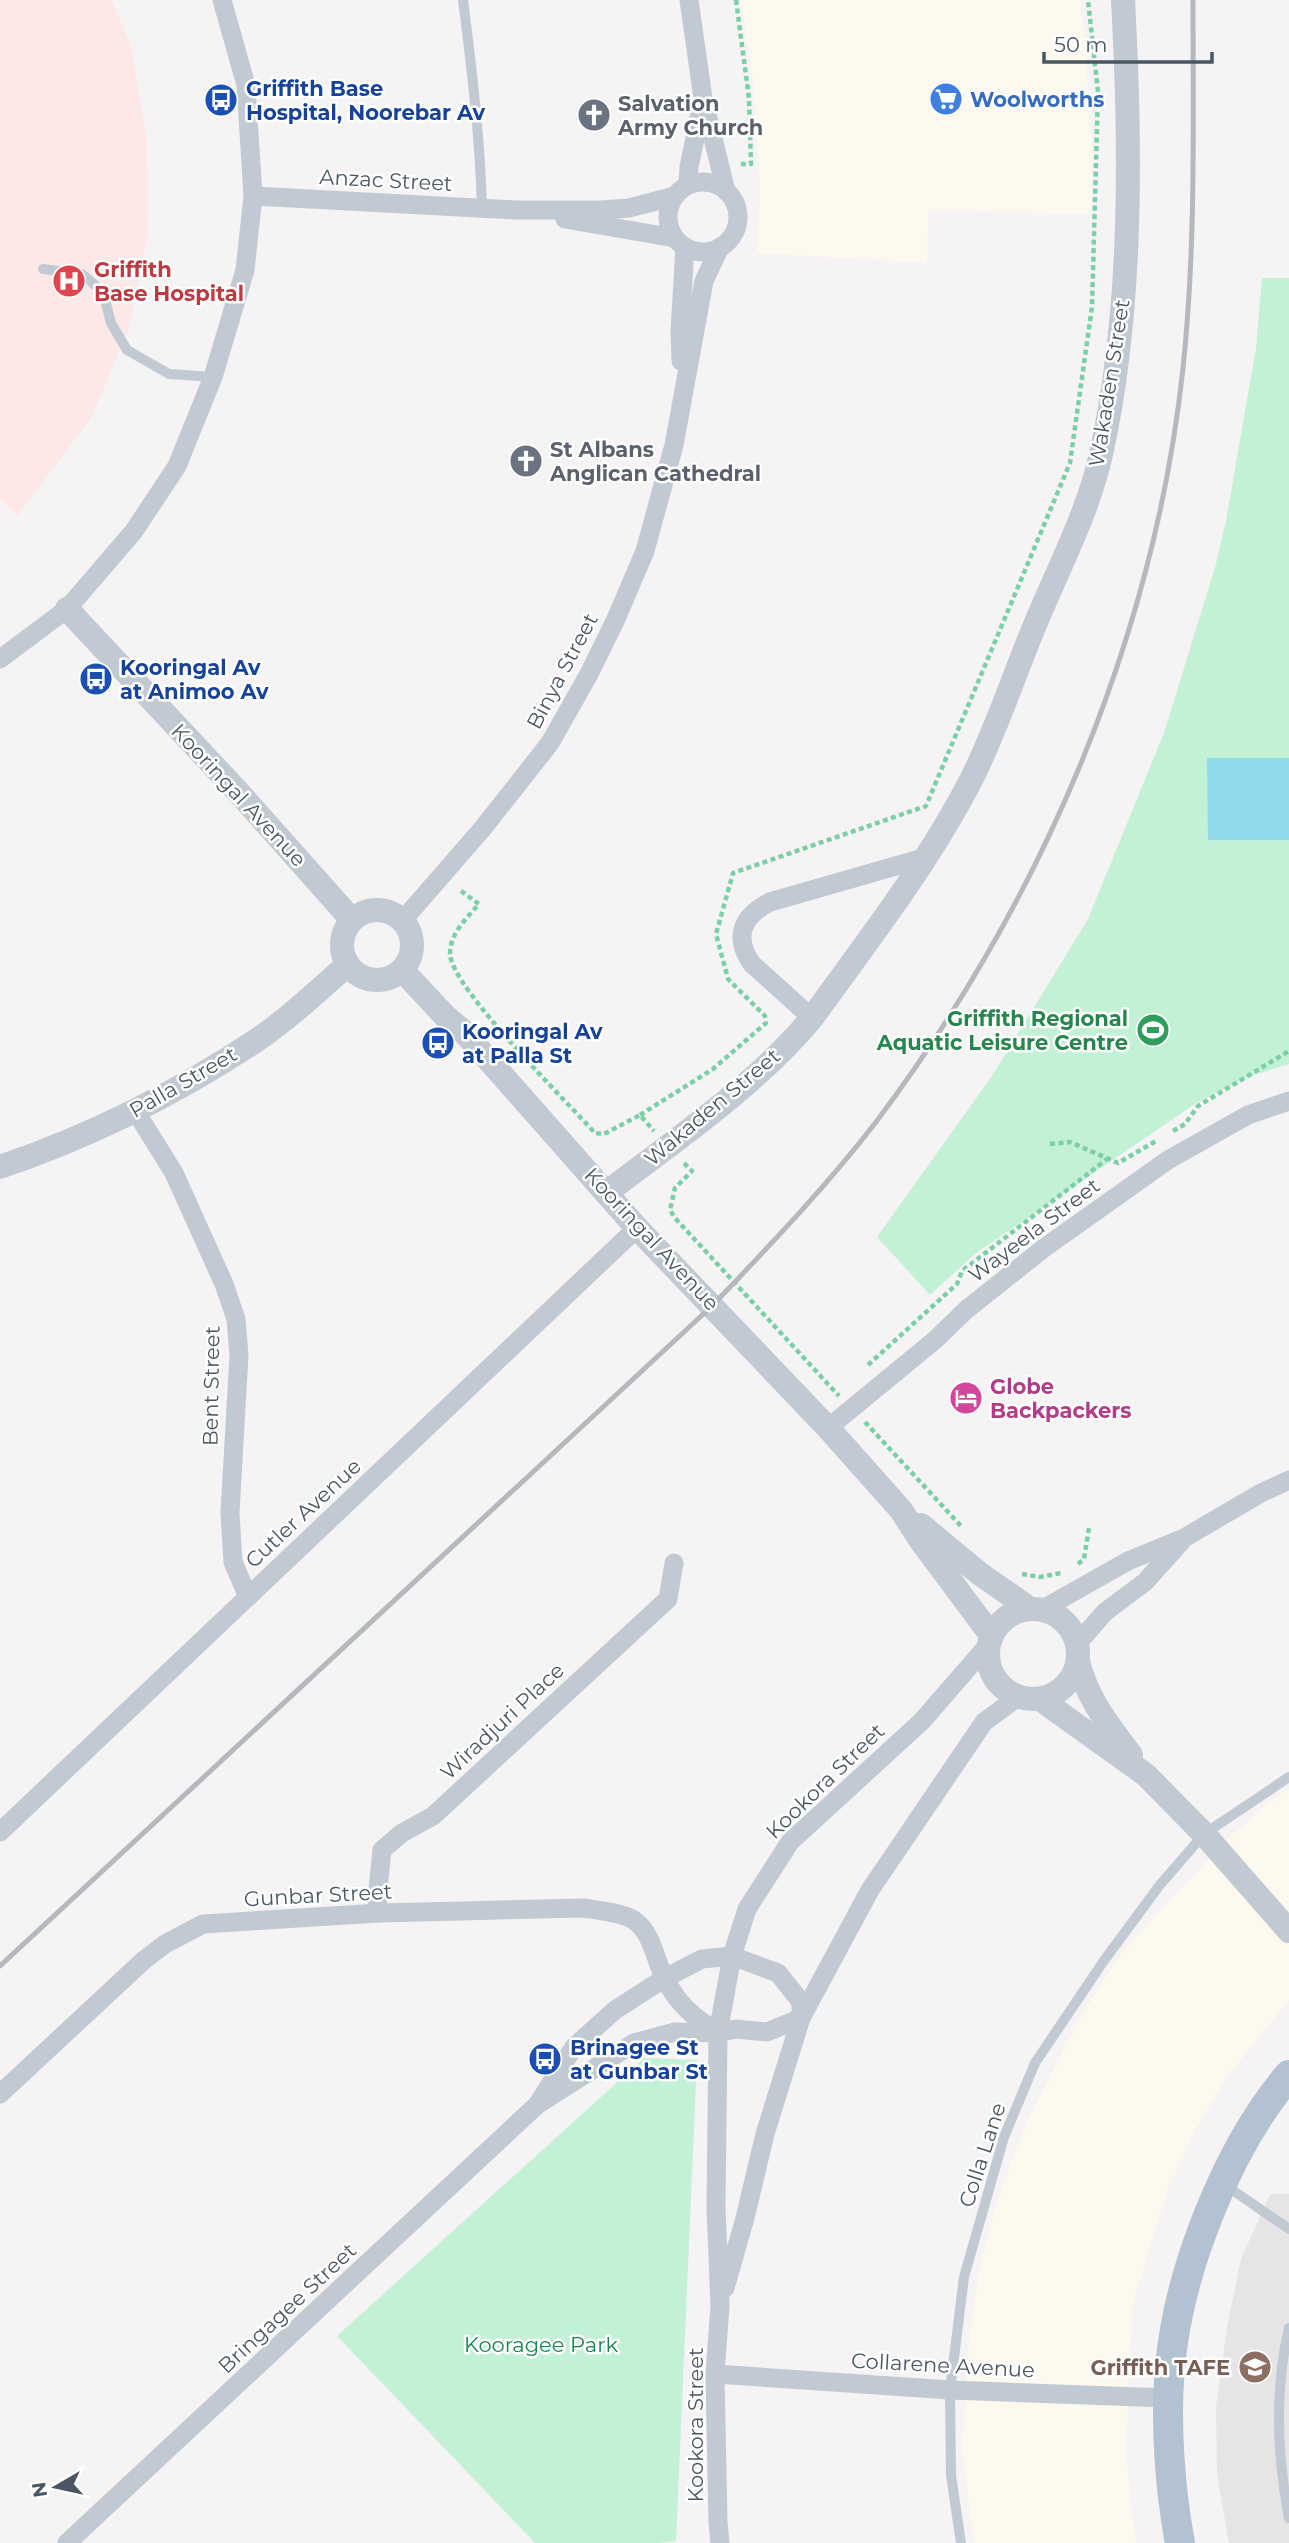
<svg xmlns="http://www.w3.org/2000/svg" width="1289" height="2543" viewBox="0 0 1289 2543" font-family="Montserrat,sans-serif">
<rect width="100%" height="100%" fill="#f5f3f3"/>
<g fill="#fdf9ef">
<polygon points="741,0 1080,0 1084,29 1092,147 1092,214 929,211 927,263 757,253 760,192 754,86"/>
<polygon points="1289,1789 1289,2000 1227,2077 1196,2129 1169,2186 1133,2302 1126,2452 1133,2525 1137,2543 974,2543 962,2448 969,2339 979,2271 996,2204 1025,2126 1082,2014 1123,1950 1227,1840 1265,1805"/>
</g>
<polygon fill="#e6e4e5" points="1270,2194 1289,2194 1289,2543 1229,2543 1217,2473 1216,2407 1227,2327 1241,2259"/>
<polygon fill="#fce8e6" points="0,0 111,0 131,46 147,139 148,234 129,328 91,418 17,516 0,499"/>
<g fill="#c3f1d5">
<polygon points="1262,278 1289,278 1289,1064 1245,1078 1198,1102 976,1253 930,1295 877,1237 992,1076 1088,919 1164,733 1216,564 1226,521 1256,348"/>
<polygon points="644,2058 697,2060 676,2541 660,2543 535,2543 337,2336"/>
</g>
<polygon fill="#90daee" points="1207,758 1289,758 1289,840 1208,840"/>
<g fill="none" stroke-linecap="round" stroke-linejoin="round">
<g stroke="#7ad0a6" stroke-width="4.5" stroke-dasharray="5 3.5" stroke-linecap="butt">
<polyline points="736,0 749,98 751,164 739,164"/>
<path d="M461,891L479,904C467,918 450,933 450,954C451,987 568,1103 595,1133L604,1134L640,1115L654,1131"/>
<polyline points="640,1115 713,1069 766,1023 765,1016 728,979 716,934 733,873 926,806 1070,463 1092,307 1098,92 1088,0"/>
<polyline points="1173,1131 1185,1124 1198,1106 1289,1051"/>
<polyline points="1050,1144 1070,1142 1118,1163 1156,1141"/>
<polyline points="684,1163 692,1171 675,1188 670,1210 675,1218 839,1396"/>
<polyline points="868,1365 957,1284 962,1271 1107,1159"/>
<polyline points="865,1422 961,1526"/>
<polyline points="1078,1564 1084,1559 1089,1528"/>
<polyline points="1022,1574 1040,1577 1061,1573"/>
</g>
<g stroke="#c1cad2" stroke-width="10">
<path d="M463,0C472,70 480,138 482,208"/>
<polyline points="43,269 82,274 103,292 111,323 127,350 169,374 213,377"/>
<polyline points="1225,2185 1289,2229"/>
<path d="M1289,2328C1274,2391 1277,2455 1289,2518"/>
<polyline points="961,2543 951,2475 950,2390 964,2277 1004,2137 1035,2063 1103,1962 1159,1886 1204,1834 1289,1777"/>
</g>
<g stroke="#c1cad2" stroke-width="19">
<polyline points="689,0 703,98 726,191"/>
<circle cx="703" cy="217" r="35"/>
<polyline points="688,185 689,167 702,104"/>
<polyline points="253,196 516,210 601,210 629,208 675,196"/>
<polyline points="565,219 675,238"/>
<polyline points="681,361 680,331 685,247"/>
<polyline points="0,659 67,609 134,531 177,466 213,377 245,270 253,196 246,85 222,0"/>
<polyline points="403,920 483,828 550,743 589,674 616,619 645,551 674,445 704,281 720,247"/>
<path d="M812,1018L752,964C733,937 742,916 770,902L927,857"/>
<polyline points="136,1112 174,1173 224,1284 236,1319 239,1355 230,1513 233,1562 248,1597"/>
<polyline points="828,1428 935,1340 966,1310 1044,1248 1168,1160 1248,1115 1289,1101"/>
<polyline points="1043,1609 1128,1561 1184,1538 1261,1493 1289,1480"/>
<polyline points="1077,1644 1105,1612 1145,1582 1181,1542"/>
<polyline points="0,1832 637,1228"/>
<polyline points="379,1913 377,1899 382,1850 402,1833 433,1816 668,1599 674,1563"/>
<path d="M0,2094L144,1960L165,1944L203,1924L379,1913L583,1908C596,1910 625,1913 635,1921C653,1934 655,1961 665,1979C678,2004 693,2017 717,2032"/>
<polyline points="725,2288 745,2218 765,2134 801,2018 870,1890 984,1722 1018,1697"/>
<polyline points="715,2374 950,2390 1168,2398"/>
<polyline points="67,2543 537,2105 634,2043 675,2032 718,2033 736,2029 767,2032 801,2018 801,2002 778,1973 732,1956 702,1959 665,1978 615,2010 574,2047 537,2105"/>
<polyline points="720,2543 718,2522 715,2374 720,2306 716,2207 718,2033 732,1956 747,1909 790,1842 922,1721 988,1645"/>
</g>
<g stroke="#c1cad2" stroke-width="24">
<polyline points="67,609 240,794 352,920"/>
<circle cx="377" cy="945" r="35"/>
<polyline points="402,970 445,1016 463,1031 637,1228 828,1428 901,1510 921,1541 991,1635"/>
<path d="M0,1167C91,1136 177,1093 257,1040C289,1018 318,991 347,965"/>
<path d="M607,1192C676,1140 757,1084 812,1018C868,940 927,865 971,780C998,727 1016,668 1040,613C1062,561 1089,509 1101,454C1133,310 1131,147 1123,0"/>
<polyline points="921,1525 980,1574 1029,1608"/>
<circle cx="1033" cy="1654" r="45"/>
<path d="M1078,1661C1087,1699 1108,1724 1131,1755"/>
<polyline points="1040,1699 1146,1775 1204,1834 1289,1931"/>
</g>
<path stroke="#b3c2d1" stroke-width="30" d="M1180,2543C1170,2490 1165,2422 1170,2368C1178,2272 1227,2148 1289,2075"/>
<path stroke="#b5b8bd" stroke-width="5" d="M0,1966L713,1305C769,1246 826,1187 876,1122C1040,904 1154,640 1183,368C1196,246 1193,123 1193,0"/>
</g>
<defs>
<symbol id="supermarket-disc" viewBox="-11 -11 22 22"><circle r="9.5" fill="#3f7fe0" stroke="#fff"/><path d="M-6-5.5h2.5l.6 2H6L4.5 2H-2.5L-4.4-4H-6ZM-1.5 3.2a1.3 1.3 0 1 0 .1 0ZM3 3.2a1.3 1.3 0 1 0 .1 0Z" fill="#fff"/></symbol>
<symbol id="bus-disc" viewBox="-11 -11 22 22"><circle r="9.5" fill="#1a4fb4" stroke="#fff"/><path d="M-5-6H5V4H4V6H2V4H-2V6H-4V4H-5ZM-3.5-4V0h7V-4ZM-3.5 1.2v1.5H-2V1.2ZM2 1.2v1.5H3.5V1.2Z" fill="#fff"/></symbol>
<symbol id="church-disc" viewBox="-11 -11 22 22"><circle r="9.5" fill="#6b7280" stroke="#fff"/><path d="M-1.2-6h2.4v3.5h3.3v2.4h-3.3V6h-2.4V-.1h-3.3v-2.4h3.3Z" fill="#fff"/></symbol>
<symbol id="hospital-disc" viewBox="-11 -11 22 22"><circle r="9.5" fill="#e0444e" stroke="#fff"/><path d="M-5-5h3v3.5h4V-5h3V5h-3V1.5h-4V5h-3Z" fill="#fff"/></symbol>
<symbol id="stadium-disc" viewBox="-11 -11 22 22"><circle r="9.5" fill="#2e9e5b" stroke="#fff"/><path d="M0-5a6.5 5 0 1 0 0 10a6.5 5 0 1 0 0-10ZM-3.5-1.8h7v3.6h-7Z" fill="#fff"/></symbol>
<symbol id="hotel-disc" viewBox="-11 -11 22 22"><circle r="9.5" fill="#d1479c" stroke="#fff"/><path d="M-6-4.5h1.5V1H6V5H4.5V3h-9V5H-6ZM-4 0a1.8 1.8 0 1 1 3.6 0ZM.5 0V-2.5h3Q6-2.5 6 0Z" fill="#fff"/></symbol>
<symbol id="university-disc" viewBox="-11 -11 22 22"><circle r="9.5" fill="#8d6e63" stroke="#fff"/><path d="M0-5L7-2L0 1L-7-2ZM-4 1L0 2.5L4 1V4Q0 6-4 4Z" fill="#fff"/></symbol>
</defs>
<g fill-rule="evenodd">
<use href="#supermarket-disc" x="927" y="80" width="38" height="38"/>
<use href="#bus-disc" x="202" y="81" width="38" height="38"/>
<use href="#church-disc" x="575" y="96" width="38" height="38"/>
<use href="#hospital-disc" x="50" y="262" width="38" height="38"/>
<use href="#church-disc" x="507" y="442" width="38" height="38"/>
<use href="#bus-disc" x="77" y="660" width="38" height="38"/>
<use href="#stadium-disc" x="1134" y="1011" width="38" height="38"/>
<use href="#bus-disc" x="419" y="1024" width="38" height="38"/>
<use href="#hotel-disc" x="947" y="1379" width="38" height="38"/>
<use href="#bus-disc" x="526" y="2040" width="38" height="38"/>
<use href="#university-disc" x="1236" y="2348" width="38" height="38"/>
</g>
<g text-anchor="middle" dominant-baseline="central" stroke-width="5" stroke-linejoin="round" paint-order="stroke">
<g font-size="21" font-weight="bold" fill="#164399" stroke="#fff" text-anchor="start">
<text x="246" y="88">Griffith Base<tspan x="246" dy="24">Hospital, Noorebar Av</tspan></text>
<text x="120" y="667">Kooringal Av<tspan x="120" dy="24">at Animoo Av</tspan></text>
<text x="462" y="1031">Kooringal Av<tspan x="462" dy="24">at Palla St</tspan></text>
<text x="570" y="2047">Brinagee St<tspan x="570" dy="24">at Gunbar St</tspan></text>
</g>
<g font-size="21" font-weight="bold" fill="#366cbe" stroke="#fff" text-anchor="start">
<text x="970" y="99">Woolworths</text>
</g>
<g font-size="21" font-weight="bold" fill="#5b616d" stroke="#fff" text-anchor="start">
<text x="618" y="103">Salvation<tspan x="618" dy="24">Army Church</tspan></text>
<text x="550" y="449">St Albans<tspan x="550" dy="24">Anglican Cathedral</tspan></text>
</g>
<g font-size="21" fill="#4a5661" stroke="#fff">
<text transform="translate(386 180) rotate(3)">Anzac Street</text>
<text transform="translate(1109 383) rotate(-81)">Wakaden Street</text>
<text transform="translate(562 671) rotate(-62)">Binya Street</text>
<text transform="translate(239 795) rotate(47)">Kooringal Avenue</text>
<text transform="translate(183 1082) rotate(-30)">Palla Street</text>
<text transform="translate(712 1107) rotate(-40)">Wakaden Street</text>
<text transform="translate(1034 1230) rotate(-37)">Wayeela Street</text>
<text transform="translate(652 1239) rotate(47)">Kooringal Avenue</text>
<text transform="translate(211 1386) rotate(-89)">Bent Street</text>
<text transform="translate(303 1513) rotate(-43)">Cutler Avenue</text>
<text transform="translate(502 1721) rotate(-43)">Wiradjuri Place</text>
<text transform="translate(825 1781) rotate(-44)">Kookora Street</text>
<text transform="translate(318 1895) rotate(-3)">Gunbar Street</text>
<text transform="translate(982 2155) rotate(-72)">Colla Lane</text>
<text transform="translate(287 2308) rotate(-43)">Bringagee Street</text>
<text transform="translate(943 2365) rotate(3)">Collarene Avenue</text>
<text transform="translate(695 2425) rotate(-90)">Kookora Street</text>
</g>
<g font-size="21" font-weight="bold" fill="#be3a42" stroke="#fff" text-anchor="start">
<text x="94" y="269">Griffith<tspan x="94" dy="24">Base Hospital</tspan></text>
</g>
<g font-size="21" font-weight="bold" fill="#27864d" stroke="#fff" text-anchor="end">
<text x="1128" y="1018">Griffith Regional<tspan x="1128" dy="24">Aquatic Leisure Centre</tspan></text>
</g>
<g font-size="21" font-weight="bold" fill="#b23c85" stroke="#fff" text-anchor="start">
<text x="990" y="1386">Globe<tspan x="990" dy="24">Backpackers</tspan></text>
</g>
<g font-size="21" fill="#17864f" stroke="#fff">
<text x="541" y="2344">Kooragee Park</text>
</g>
<g font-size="21" font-weight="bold" fill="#785e54" stroke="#fff" text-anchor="end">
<text x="1230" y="2367">Griffith TAFE</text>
</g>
</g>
<g transform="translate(56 2487) rotate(261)" stroke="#ffffff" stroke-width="5" paint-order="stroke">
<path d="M0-5L12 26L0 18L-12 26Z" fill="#4a5661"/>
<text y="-10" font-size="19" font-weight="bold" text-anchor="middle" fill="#4a5661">N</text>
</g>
<path d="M1044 52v10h168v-10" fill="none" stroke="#4a5661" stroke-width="3.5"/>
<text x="1054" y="52" font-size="21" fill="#4a5661" stroke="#ffffff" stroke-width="5" paint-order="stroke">50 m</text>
</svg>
